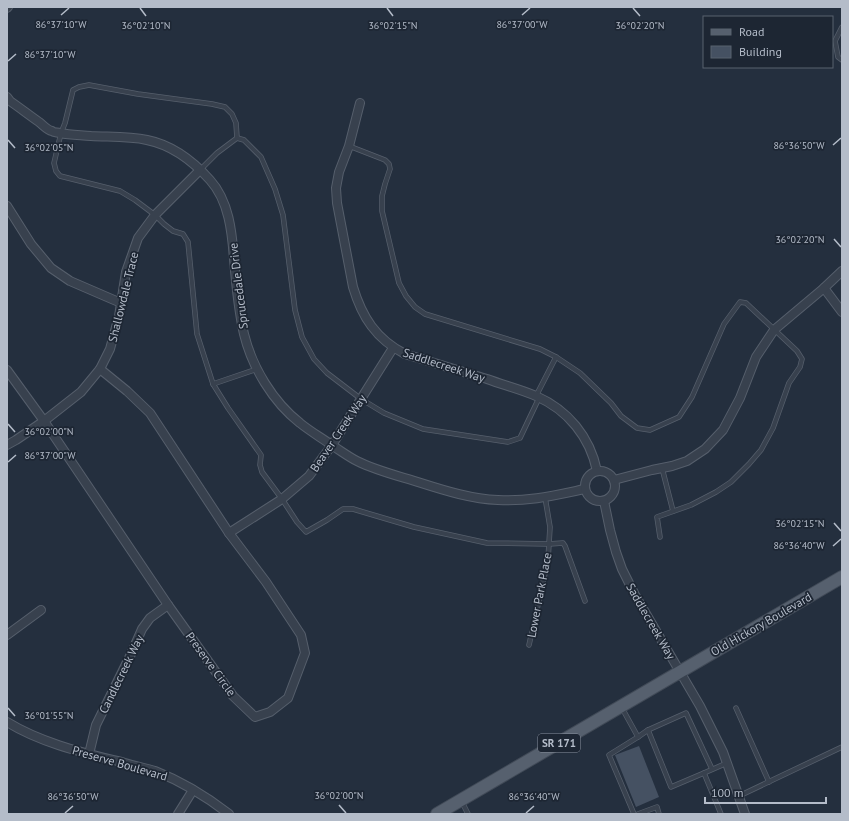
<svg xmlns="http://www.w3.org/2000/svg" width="849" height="821" viewBox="0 0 849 821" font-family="'PT Sans',sans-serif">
<rect width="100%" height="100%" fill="#242f3e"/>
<polygon fill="#455162" points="639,746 659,797 636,807 615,755"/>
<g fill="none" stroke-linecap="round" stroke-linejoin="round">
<defs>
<g id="lane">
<polyline points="842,27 835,41 838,57 842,60"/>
<polyline points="237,138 236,123 232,114 225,107 212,104 138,94 89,85 79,87 73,90 65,123 61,133 54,163 56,171 60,176 120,191 135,200 155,215 164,224 173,231 183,234 188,242 197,334 213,384 228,408 261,455 260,465 262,472 282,499 297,522 306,532 327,520 343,509 353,509 414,527 487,543 549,544 563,543 565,546 585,601"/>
<polyline points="349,146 385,160 389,164 390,169 385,184 382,196 382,211 399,283 406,296 415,307 425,314 540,349 556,357"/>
<polyline points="200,170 217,153 237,138 244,140 261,157 275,189 283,215 295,310 302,337 314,359 327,373 361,399 384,413 423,429 508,442 520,438 539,398"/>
<polyline points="213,384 257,369"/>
<polyline points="536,396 556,357 580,373 611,403 621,416 637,428 650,430 679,417 692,397 724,324 740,302 746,303 797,351 802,359 800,367 789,383 773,428 761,450 749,464 731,482 716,492 691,505 657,517 660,537"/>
<polyline points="662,468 673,511"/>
<polyline points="529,645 548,560 550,527 545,497"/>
<polyline points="622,708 638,737 609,755 634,814"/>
<polyline points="736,708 769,782"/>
<polyline points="648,730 686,713 712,769"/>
<polyline points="638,737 648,730 671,787 704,773"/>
<polyline points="739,796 842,747"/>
<polyline points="462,802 468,814"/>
<polyline points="638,814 657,807 659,814"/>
<polyline points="721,814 704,773 727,763"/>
</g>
<g id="street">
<polyline points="7,8 8,7"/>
<path d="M7,97L10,101C20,108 29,115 39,122C43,125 47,130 52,131C54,133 57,132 60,133C70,135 81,135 91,136C110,137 129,136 147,140C172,145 193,161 210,180C229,201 232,232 234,259C236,284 238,309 244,334C252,367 273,402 300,423C311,432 322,438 333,446C341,451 349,457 357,461C377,471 399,476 421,483C446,491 472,499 498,500C528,502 556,495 585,489"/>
<path d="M360,103L349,146L339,172L336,188L337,203L353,287C362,317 376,339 405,354C432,362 459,371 487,379C503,385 520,389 536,396C568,410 590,437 597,471"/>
<polyline points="7,206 31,244 51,268 70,281 121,303"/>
<polyline points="824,288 842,312"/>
<polyline points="7,370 44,421 168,605 233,696 255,717 270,712 288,698 305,653 301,635 266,582 229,533 150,413 127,391 100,369"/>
<polyline points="7,445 16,440 44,421 81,392 100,369 110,349 119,316 126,272 138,238 155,215 200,170"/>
<circle cx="600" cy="486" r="15"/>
<polyline points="614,480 652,470 672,466 687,461 705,449 723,430 740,398 756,357 774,330 824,288 842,271"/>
<polyline points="604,501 610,530 616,552 622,569 635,595 700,706 723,752 745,814"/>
<polyline points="229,533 282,499 309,476 332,445 393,348"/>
<polyline points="7,635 41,610"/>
<path d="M7,722C43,744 85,753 125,763C135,766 145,768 155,771C181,781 207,797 229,814"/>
<polyline points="89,754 96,725 131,654 142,629 150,618 168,605"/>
<polyline points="178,814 193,790"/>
</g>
<polyline id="primary" points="437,814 842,577"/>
</defs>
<use href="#lane" stroke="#565f6c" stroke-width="5.5"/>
<use href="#street" stroke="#565f6c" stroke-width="10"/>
<use href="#primary" stroke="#414a57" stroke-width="14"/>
<use href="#lane" stroke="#38414e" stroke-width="4"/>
<use href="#street" stroke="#38414e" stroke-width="8"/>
<use href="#primary" stroke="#56606e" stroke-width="12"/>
</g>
<path fill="none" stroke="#b4bcc9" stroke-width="1.5" d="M140,8L146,16M387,8L393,16M633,8L640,16M61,15L69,8M522,15L530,8M8,61L16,54M8,140L15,148M833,145L841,138M834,239L841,247M8,424L15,432M8,462L16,455M834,523L841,531M833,546L841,539M8,708L15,716M339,805L346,813M65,813L73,806M526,813L534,806"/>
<g text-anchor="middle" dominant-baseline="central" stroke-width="3.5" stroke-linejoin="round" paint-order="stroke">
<rect fill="#1d2633" stroke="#878f9c" stroke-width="1" x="538" y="734" width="42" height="18" rx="3"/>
<g font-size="11" font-weight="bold" fill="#b4bcc9">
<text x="559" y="743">SR 171</text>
</g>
<g font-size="12" fill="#b4bcc9" stroke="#1d2633">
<text transform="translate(238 286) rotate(-97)">Sprucedale Drive</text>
<text transform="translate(123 297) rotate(-76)">Shallowdale Trace</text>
<text transform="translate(444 365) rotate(18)">Saddlecreek Way</text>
<text transform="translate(338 433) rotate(-56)">Beaver Creek Way</text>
<text transform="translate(539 595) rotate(-79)">Lower Park Place</text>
<text transform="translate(651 621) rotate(60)">Saddlecreek Way</text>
<text transform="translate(761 624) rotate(-30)">Old Hickory Boulevard</text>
<text transform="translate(211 664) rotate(54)">Preserve Circle</text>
<text transform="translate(121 674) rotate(-64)">Candlecreek Way</text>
<text transform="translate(120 763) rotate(16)">Preserve Boulevard</text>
</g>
</g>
<g font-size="10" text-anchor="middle" fill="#b4bcc9" stroke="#1d2633" stroke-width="3.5" stroke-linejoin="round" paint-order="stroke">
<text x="61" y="28">86°37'10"W</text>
<text x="522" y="28">86°37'00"W</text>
<text x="146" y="29">36°02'10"N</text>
<text x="393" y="29">36°02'15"N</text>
<text x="640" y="29">36°02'20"N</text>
<text x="50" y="58">86°37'10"W</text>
<text x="799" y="149">86°36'50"W</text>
<text x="49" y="151">36°02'05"N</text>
<text x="800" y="243">36°02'20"N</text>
<text x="49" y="435">36°02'00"N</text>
<text x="50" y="459">86°37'00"W</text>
<text x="800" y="527">36°02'15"N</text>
<text x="799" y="549">86°36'40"W</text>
<text x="49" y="719">36°01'55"N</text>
<text x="339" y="799">36°02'00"N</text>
<text x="73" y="800">86°36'50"W</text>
<text x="534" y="800">86°36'40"W</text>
</g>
<rect width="849" height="821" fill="none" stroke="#b4bcc9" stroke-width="16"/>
<rect x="703" y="16" width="130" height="52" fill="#1d2633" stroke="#59626f"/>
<rect x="711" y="29" width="20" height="6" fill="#56606e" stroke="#59626f"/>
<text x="739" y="36" font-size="12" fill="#b4bcc9">Road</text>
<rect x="711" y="46" width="20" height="12" fill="#455162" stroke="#59626f"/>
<text x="739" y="56" font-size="12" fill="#b4bcc9">Building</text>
<path d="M705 797v6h121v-6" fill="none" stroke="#b4bcc9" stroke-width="2"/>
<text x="711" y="797" font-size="12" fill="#b4bcc9" stroke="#1d2633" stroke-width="3" paint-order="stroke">100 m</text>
</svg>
